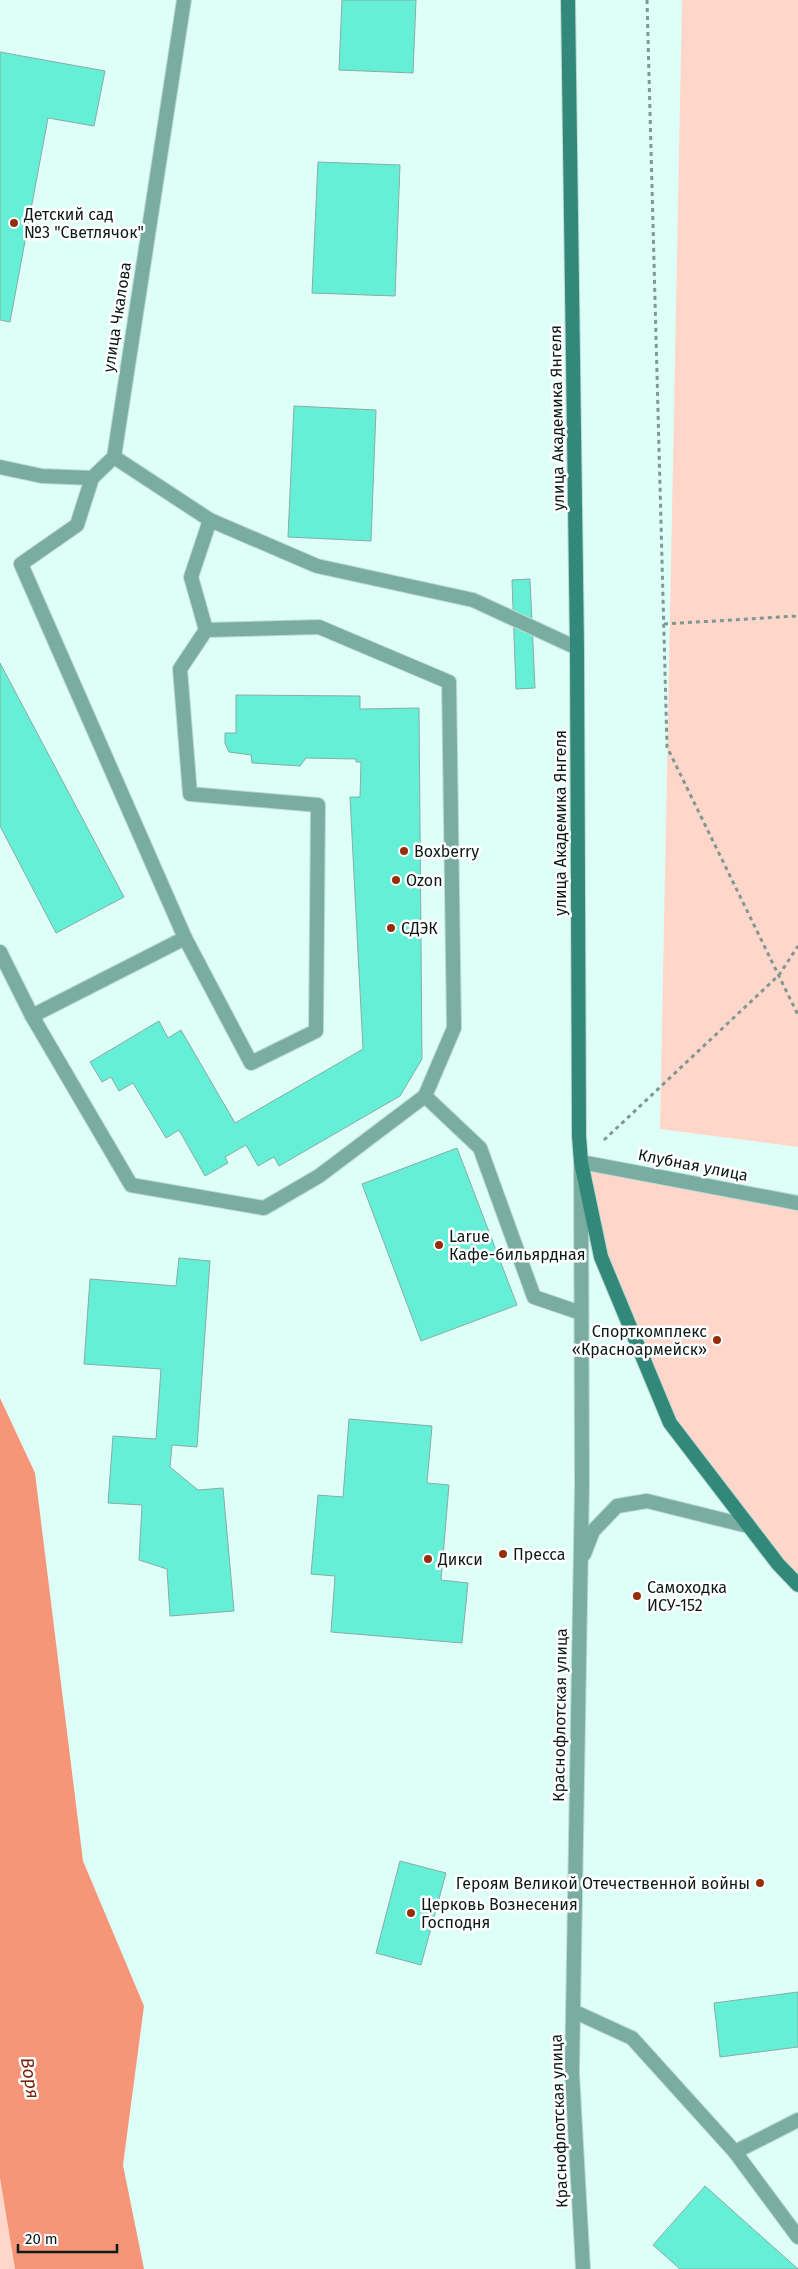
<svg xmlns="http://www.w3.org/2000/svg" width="798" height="2269" viewBox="0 0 798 2269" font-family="'Fira Sans',sans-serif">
<rect width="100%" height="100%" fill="#defff7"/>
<g fill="#ffd6ca">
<polygon points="682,0 798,0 798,1147 660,1129"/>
<polygon points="581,1162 798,1203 798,1584 670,1423 601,1257"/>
<polygon points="0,2178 15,2269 0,2269"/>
</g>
<polygon fill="#f79578" points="0,1398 35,1473 83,1861 144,2006 123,2165 144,2269 15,2269 0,2178"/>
<g fill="#64efd6" stroke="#87ada4">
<polygon points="342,0 416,0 413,73 339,70"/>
<polygon points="0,52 105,71 94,126 48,118 10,322 0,320"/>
<polygon points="318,162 400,165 395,296 312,293"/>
<polygon points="294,406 376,410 371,541 288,537"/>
<polygon points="530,579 535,688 516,689 512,580"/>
<polygon points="0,663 124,897 56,933 0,826"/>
<polygon points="236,695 360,696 360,709 419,708 422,1059 400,1096 279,1166 274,1157 258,1166 246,1145 225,1157 228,1163 205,1176 179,1130 166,1138 133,1083 119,1091 111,1077 102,1082 90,1062 159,1021 168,1038 181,1030 235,1123 363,1049 350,797 360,797 361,762 356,762 356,759 306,758 300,766 252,763 251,755 229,752 225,743 225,733 236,733"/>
<polygon points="457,1148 517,1305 421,1341 362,1184"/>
<polygon points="179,1258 210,1261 197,1447 172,1445 170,1467 198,1490 223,1488 234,1611 170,1616 167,1569 139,1560 142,1505 108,1503 113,1436 156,1439 161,1369 84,1364 90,1279 176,1286"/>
<polygon points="349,1419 432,1426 427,1483 449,1485 441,1580 468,1583 462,1643 331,1632 335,1576 311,1574 318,1495 343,1497"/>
<polygon points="400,1861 446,1873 421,1965 376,1953"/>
<polygon points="798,1992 798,2047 720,2057 714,2003"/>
<polygon points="705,2186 798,2269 680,2269 653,2245"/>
</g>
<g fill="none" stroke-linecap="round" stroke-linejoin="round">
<defs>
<g id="service">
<polyline points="210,520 191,577 206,630 319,627 449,682 454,1028 425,1096 480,1148 534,1297 581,1313"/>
<polyline points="185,938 251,1063 316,1031 318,805 190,794 180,669 206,630"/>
<polyline points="0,952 32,1016 185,938 21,564 77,525 92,478"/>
<polyline points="32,1016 131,1185 264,1208 319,1176 425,1096"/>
<polyline points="573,2011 632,2038 735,2152 798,2120"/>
<polyline points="735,2152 798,2237"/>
</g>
<g id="minor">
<polyline points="114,457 210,520 317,566 473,600 577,648"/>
<polyline points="0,467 42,476 92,478 114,457 184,0"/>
<polyline points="584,1554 593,1531 617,1506 647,1501 748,1526"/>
<polyline points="583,2269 572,2073 582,1485 581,1162 798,1203"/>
</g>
<polyline id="secondary" points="568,0 577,648 579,1136 581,1162 601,1257 670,1423 778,1564 798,1585"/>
</defs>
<use href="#service" stroke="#bcdad3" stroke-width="16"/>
<use href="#minor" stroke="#bcdad3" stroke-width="16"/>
<use href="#secondary" stroke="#bcdad3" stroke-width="16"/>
<g stroke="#7f9892" stroke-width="3" stroke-dasharray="4 4" stroke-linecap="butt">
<polyline points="647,0 667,747 798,1015"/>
<polyline points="664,624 798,616"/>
<polyline points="604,1140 779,975 798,946"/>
</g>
<use href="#service" stroke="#7aada2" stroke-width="14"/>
<use href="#minor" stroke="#7aada2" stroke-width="14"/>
<use href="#secondary" stroke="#328979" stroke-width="14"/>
</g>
<g fill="#952e0b" stroke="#fff" stroke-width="2">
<circle cx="14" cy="223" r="5"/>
<circle cx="404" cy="851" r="5"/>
<circle cx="396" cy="880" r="5"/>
<circle cx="391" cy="928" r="5"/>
<circle cx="439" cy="1245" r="5"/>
<circle cx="717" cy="1340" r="5"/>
<circle cx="503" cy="1554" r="5"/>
<circle cx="428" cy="1559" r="5"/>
<circle cx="637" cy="1596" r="5"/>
<circle cx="760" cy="1883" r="5"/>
<circle cx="411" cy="1913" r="5"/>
</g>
<g text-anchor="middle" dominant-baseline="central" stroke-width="5" stroke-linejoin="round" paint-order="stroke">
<g font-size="16" fill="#0a1a16" stroke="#fff" text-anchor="start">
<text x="24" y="214">Детский сад<tspan x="24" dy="18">№3 "Светлячок"</tspan></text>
<text x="414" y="851">Boxberry</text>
<text x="406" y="880">Ozon</text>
<text x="401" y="928">СДЭК</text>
<text x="449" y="1236">Larue<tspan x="449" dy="18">Кафе-бильярдная</tspan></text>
<text x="707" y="1331" text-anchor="end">Спорткомплекс<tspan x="707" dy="18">«Красноармейск»</tspan></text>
<text x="513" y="1554">Пресса</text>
<text x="438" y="1559">Дикси</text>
<text x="647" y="1587">Самоходка<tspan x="647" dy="18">ИСУ-152</tspan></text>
<text x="750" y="1883" text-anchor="end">Героям Великой Отечественной войны</text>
<text x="421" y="1904">Церковь Вознесения<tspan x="421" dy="18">Господня</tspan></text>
</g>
<g font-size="16" fill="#0a1a16" stroke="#fff">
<text transform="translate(117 317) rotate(-81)">улица Чкалова</text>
<text transform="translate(557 418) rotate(-91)">улица Академика Янгеля</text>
<text transform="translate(560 823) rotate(-90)">улица Академика Янгеля</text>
<text transform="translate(693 1165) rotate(11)">Клубная улица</text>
<text transform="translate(560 1715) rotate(-89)">Краснофлотская улица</text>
<text transform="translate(559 2121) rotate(-92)">Краснофлотская улица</text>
</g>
<g font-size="18" font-style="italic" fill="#7b2507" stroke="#fff">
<text transform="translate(30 2078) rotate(81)">Воря</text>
</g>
</g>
<path d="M18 2244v8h99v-8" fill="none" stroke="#0a1a16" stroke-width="2.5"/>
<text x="25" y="2244" font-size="15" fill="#0a1a16" stroke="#ffffff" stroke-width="4" paint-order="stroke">20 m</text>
</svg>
